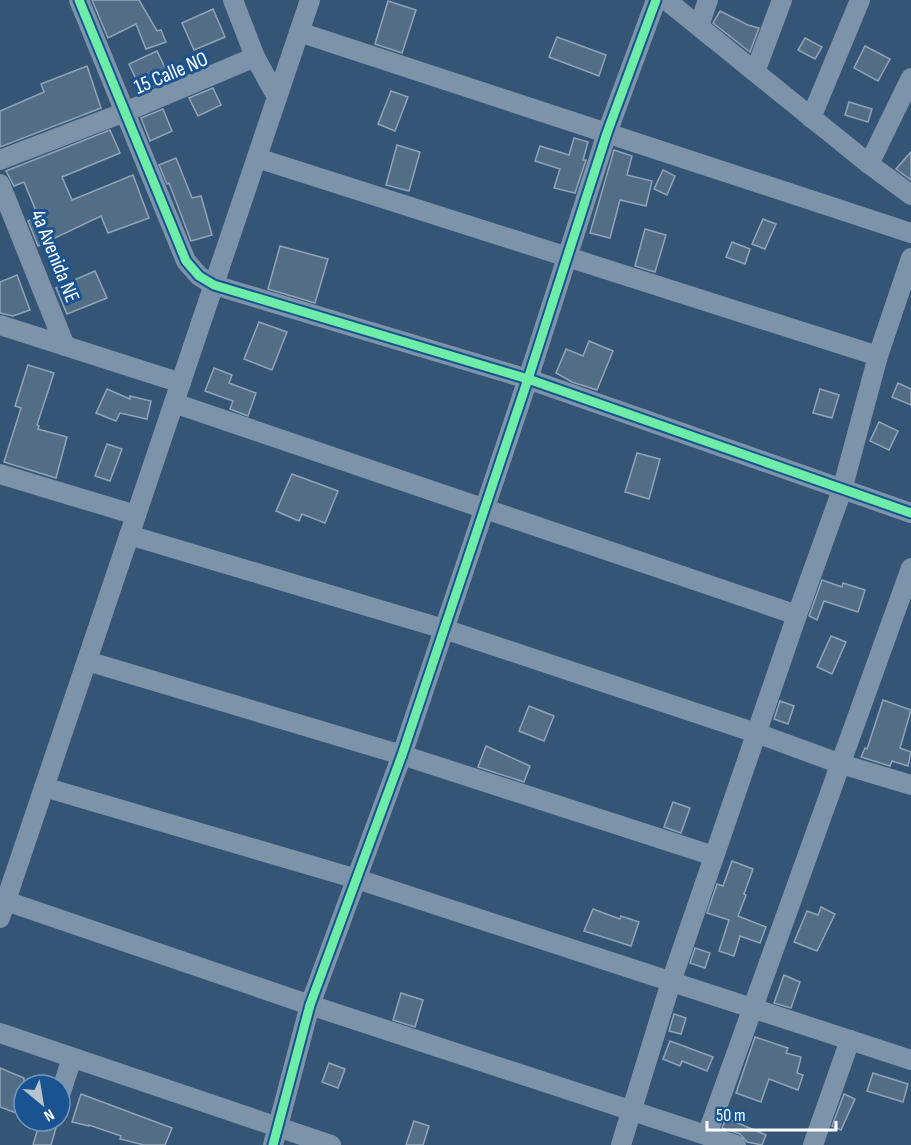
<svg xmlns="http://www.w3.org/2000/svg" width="911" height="1145" viewBox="0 0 911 1145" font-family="'Sofia Sans Condensed',sans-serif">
<rect width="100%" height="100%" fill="#345576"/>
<g fill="#536d86" stroke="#91a4b7" stroke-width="1.5">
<polygon points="92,0 139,0 157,31 161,30 166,42 146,49 136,24 108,38"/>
<polygon points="388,1 416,10 402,53 375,44"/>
<polygon points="213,9 225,37 194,50 182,23"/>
<polygon points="720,11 748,25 759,28 750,52 713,23"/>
<polygon points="557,37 606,55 599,76 549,57"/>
<polygon points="805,38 822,47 815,59 798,50"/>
<polygon points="865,46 890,59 878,81 854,68"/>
<polygon points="157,51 170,78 142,92 129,64"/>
<polygon points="87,66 101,108 0,147 0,111 44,92 41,84"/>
<polygon points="213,88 221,105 198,116 189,98"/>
<polygon points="391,91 408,97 395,131 378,124"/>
<polygon points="849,102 872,109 868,122 845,115"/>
<polygon points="163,109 172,131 150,141 141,118"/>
<polygon points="110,130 120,153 62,177 72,200 133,175 149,218 108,233 101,216 38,246 28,221 38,216 24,182 14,186 6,171"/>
<polygon points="574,138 588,142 583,160 586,160 575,193 554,188 560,169 535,161 540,146 569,155"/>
<polygon points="397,145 420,152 409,191 386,185"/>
<polygon points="614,150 632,156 627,175 652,181 646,206 620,200 610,238 590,233"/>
<polygon points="911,152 911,180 896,169"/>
<polygon points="176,158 192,198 201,196 212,235 191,241 169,183 167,184 159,165"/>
<polygon points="663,170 675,176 667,195 654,189"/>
<polygon points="763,219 776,224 765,249 752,244"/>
<polygon points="645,229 666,235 655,272 635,266"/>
<polygon points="732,242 750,249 745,264 726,257"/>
<polygon points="280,246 328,259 315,303 268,289"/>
<polygon points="95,271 107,298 67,314 56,288"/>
<polygon points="17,275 30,310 13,316 0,313 0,282"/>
<polygon points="259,322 287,332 272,370 244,359"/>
<polygon points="589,341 613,351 597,390 572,382 556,373 566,349 583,356"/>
<polygon points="28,365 54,373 37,425 39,426 38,429 67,437 56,478 4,462 21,408 15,406"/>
<polygon points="214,368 232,375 229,383 256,393 248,416 230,409 233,401 205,391"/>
<polygon points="898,383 911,389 911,405 892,397"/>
<polygon points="107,389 130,399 130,396 151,401 147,419 120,413 116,421 96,413"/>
<polygon points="820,389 839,395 832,418 813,413"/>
<polygon points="879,422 898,431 889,450 870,441"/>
<polygon points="107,444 122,449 110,481 95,476"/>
<polygon points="637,453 660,459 649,499 625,492"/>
<polygon points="292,474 338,491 325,523 302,514 299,521 276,511"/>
<polygon points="822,580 842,587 843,583 865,590 858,612 824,601 817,620 809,616"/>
<polygon points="831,636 846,642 832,674 817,667"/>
<polygon points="883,700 911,710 900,748 911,752 908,766 892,761 890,766 861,757 865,748 867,749"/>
<polygon points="780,701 794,706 788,724 774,719"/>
<polygon points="529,706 554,716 544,741 519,731"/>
<polygon points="486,746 530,766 524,782 478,767"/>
<polygon points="673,802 690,808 681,833 664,827"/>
<polygon points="732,861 753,869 744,894 746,895 738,916 766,927 760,943 740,936 734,956 719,951 729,920 707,913 717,884 723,886"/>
<polygon points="821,907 835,914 817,951 794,942 807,911 818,915"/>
<polygon points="593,909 620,919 621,916 639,922 631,946 584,931"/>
<polygon points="695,948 710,953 705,968 690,963"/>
<polygon points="784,975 800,982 791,1008 774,1003"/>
<polygon points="401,993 423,1000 415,1027 393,1020"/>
<polygon points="674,1014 686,1018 681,1034 669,1031"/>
<polygon points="755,1037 788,1048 786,1053 801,1057 797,1073 803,1075 798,1090 769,1079 761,1102 736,1093"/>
<polygon points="670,1041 713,1057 707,1071 682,1061 680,1066 663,1059"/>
<polygon points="329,1063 345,1069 338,1088 322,1082"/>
<polygon points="0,1068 24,1078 24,1116 0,1107"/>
<polygon points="873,1073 908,1084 903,1102 867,1091"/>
<polygon points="81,1094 172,1128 165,1145 144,1145 120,1139 121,1136 89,1125 89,1126 72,1122"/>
<polygon points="844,1094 855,1099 841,1130 832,1126"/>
<polygon points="726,1118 766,1135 762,1145 747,1142 740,1134 722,1128"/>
<polygon points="40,1121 58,1121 51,1145 33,1145"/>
<polygon points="414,1121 429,1126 423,1145 406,1145"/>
</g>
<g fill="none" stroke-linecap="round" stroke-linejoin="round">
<g stroke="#7c93a9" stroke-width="20">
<polyline points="79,0 186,261 199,276 214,285 528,379 911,513"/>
<polyline points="233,0 255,57 277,97"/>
<polyline points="666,0 869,164 911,195"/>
<polyline points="699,26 708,0"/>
<polyline points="299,32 911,233"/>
<polyline points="755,72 782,0"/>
<polyline points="811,118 860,0"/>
<polyline points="257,158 878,356"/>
<polyline points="0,160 125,112 255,57"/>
<polyline points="869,164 911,78"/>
<polyline points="0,184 65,346"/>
<polyline points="0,325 181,383"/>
<polyline points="174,403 797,615"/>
<polyline points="0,474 136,515"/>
<polyline points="129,535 444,629 756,733 841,764 911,785"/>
<polyline points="87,661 402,755 714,856"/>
<polyline points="44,787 357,879 911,1060"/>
<polyline points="0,899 310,1005 736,1145"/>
<polyline points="0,918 310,0"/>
<polyline points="0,1033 331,1145"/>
<polyline points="60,1095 72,1058"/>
<polyline points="707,1135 911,568"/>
<polyline points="273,1145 310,1005 402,755 528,379 607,133 656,0"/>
<polyline points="621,1145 671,982 797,615 842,490 878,356 911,258"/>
<polyline points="813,1145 850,1040"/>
</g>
<defs>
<g id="cycleway">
<polyline points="79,0 186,261 199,276 214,285 528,379 911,513"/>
<polyline points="273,1145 310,1005 402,755 528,379 607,133 656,0"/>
</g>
</defs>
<use href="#cycleway" stroke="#195491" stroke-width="13"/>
<use href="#cycleway" stroke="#6deda7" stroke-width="9"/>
</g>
<g text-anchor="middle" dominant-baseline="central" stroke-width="6" stroke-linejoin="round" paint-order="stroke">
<g font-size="21" fill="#fff" stroke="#195491">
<text transform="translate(171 73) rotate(-23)">15 Calle NO</text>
<text transform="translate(55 256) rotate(68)">4a Avenida NE</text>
</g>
</g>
<g transform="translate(42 1103) rotate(150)"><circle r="28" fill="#195491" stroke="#7598bd" stroke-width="1.5"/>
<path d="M0-4.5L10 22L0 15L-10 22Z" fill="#b8c4cf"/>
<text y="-9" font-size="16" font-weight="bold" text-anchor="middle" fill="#ffffff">N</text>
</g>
<path d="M707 1121v9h129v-9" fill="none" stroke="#ffffff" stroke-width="3"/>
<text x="716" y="1121" font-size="18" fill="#ffffff" stroke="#195491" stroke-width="4.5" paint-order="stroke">50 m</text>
</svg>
